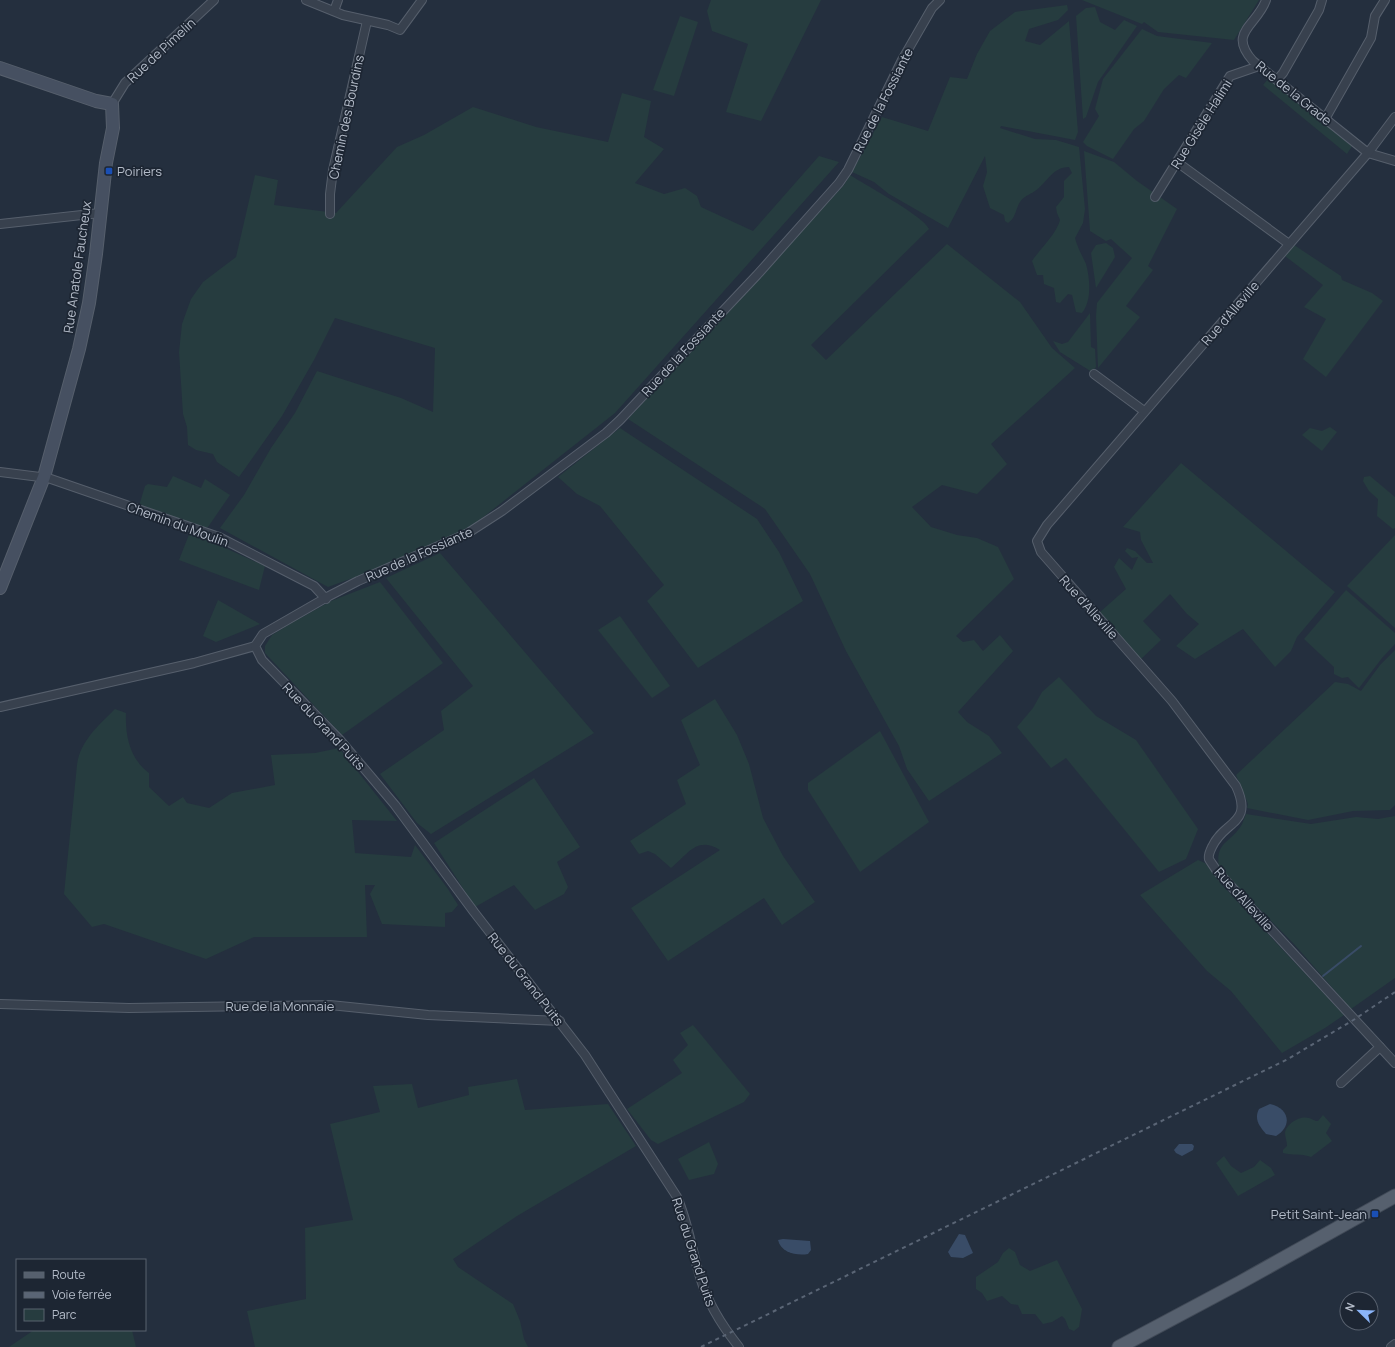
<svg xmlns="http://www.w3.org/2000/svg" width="1395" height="1347" viewBox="0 0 1395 1347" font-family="Manrope,sans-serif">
<rect width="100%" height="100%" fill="#242f3e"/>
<g fill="#263c3f">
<polygon points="711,0 821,0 761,121 726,112 748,44 712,31 707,11"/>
<polygon points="1082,0 1259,0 1234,40 1158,32 1144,22 1142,24"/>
<path d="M1067,5L1068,10L1058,20L1029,29L1025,41L1040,45L1069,21L1078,132L1075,140L1001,126L1000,128L1035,139L1056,140L1079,147L1085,209L1083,223L1075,238C1078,249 1082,255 1086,264C1090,278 1092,301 1082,313L1076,312L1072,295L1068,294L1060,303L1056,302L1054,288L1044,284L1043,275H1037L1032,261C1040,249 1057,233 1060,220L1057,213L1056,207L1064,197V181L1072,173L1069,167C1052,167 1047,183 1035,191C1029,195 1024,196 1020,202C1015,210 1016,218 1008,223L1005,221L1004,215L990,208L983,186L987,172L985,156L948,228L889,194L874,182L852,172L882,117L928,131L950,77L967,79L977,54L990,31L1015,12Z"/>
<polygon points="1095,7 1100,22 1115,30 1124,20 1137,26 1098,82 1086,117 1083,119 1076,16 1086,8"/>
<polygon points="680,16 698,22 674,96 653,90"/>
<polygon points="1142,29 1157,36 1212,43 1186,78 1179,75 1164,89 1144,121 1134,129 1113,159 1087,146 1083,142 1099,116 1095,109 1103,79"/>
<polygon points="1269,78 1352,146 1347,154 1263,85"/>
<polygon points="622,93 651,101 644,137 664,149 635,183 664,194 685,188 697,196 701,207 753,231 819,156 839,162 615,413 472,526 386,566 328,587 220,528 244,495 271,448 295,413 317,371 401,398 433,412 435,348 335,318 314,360 282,416 239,477 217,462 213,454 196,450 188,445 187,427 183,414 179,352 182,324 191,299 203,282 236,257 255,175 278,180 274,205 336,213 397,147 424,135 473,107 536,127 608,142"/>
<polygon points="1084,151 1114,162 1137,181 1177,209 1148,266 1153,270 1126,306 1140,317 1098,368 1096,316 1097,303 1132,258 1111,239 1106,241 1090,231"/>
<path d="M850,175C865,185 924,216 929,229L811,345L826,360L947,244L1020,302L1052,348L1075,368L991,444L1007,464L977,494L942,485L912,507L931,527L957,535L977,538L998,547L1014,579L956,636L963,642L974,640L983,651L1000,635L1013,651L958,712L967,722L989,736L1002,753L929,801L907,769L899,746L846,651L810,574L765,509L628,419L844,185Z"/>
<polygon points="1106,243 1113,248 1115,257 1096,288 1091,253 1096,245"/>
<polygon points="1294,245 1341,276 1342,280 1372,293 1383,301 1326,377 1303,359 1326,319 1304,307 1323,285 1285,256"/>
<polygon points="1090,313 1091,347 1095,349 1096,367 1092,372 1060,352 1053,341 1062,344 1068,342"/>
<polygon points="1330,427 1337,432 1322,451 1302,435 1310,428 1322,431"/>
<polygon points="620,428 757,519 779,552 803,601 698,668 647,601 664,585 600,506 577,494 558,477"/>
<polygon points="1181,463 1335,592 1297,637 1291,651 1275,667 1243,629 1195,659 1176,646 1199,624 1187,614 1170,594 1143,621 1161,640 1140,660 1100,612 1126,589 1114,567 1119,558 1132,570 1138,557 1132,558 1125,551 1127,548 1135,551 1147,563 1153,563 1141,540 1140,532 1123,527"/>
<polygon points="173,476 201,488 205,479 230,495 208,527 202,528 139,506 145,486 148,484 167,487"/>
<polygon points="1370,476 1395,497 1395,528 1393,529 1377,516 1378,499 1369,491 1363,481 1364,477"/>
<polygon points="190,532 265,566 259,590 179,560"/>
<polygon points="1395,535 1395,628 1347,586"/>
<polygon points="440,553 594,733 431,834 417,823 380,774 444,730 441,711 473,686 386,578"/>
<polygon points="380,582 443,663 342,735 265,653 265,646 272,635 290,624 331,601"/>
<polygon points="1346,590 1395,633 1395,644 1382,658 1359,688 1348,677 1342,678 1334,674 1334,667 1304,639"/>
<polygon points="218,600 260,624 216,642 203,636"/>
<polygon points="620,616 670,686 652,698 598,630"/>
<polygon points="1395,650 1395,805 1390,810 1353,811 1308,820 1247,808 1248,804 1236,775 1335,682 1348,684 1361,691 1380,665"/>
<polygon points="1059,677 1096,716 1136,740 1198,829 1186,859 1159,872 1066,758 1051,768 1017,727 1033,708 1042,692"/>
<path d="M715,699L737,735L749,764L763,818L783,856L815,902L782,925L764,898L668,961L631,908L720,850C697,836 689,853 671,868L655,854L648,851L639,854L630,841L686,804L677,780L700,765L681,720Z"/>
<path d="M115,709L126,713C125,736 130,759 149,773V787L169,806L183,797L187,803L209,808L232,793L275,785L271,755L315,753L339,748L397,821L352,820L355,853L411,857L415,845L448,889L458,905L452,912L445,913V927L382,924L370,894L375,885H365L367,937H254L206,959L104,924L92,927L64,894L77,765C80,741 99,725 115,709Z"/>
<polygon points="880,731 929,822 860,872 808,790 808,783"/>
<polygon points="534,778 580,847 557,862 568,887 564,894 535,910 514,885 475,907 434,843"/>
<path d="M1246,814L1311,824L1356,817L1378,819L1395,816V978L1351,1009L1294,944L1219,868C1215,842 1229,844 1241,826C1243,823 1244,818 1246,814Z"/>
<polygon points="1198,860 1205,863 1222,885 1344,1015 1325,1028 1282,1053 1231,991 1207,971 1140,895"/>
<polygon points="693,1025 750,1094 744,1102 658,1144 651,1140 627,1109 682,1073 673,1060 688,1045 680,1033"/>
<polygon points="517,1079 525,1110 608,1104 636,1146 517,1216 453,1259 458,1267 513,1304 520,1321 524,1339 528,1347 255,1347 247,1311 306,1299 305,1228 353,1220 330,1124 380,1112 373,1086 412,1084 418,1108 469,1095 468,1087"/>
<path d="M1323,1115L1331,1124L1326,1133L1332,1141L1311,1157C1299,1153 1294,1156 1283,1153V1150L1287,1146C1287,1141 1285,1137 1285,1133C1286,1124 1300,1115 1309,1118C1313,1119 1314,1121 1318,1121Z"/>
<polygon points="709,1142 718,1164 714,1174 689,1180 678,1159"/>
<polygon points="1224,1156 1231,1166 1241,1173 1254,1167 1260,1160 1271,1168 1275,1175 1238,1196 1216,1163"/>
<polygon points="1009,1248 1015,1252 1020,1265 1030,1271 1057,1260 1082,1309 1079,1327 1074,1331 1069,1329 1065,1319 1062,1316 1052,1322 1043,1324 1035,1314 1022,1314 1018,1305 1011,1304 1002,1296 987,1301 982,1293 976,1289 976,1277 998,1262 1003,1253"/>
<polygon points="34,1330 132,1330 136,1347 9,1347"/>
</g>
<g fill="#394c67">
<path d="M1270,1104C1289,1108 1293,1126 1276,1136L1266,1134C1259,1126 1254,1119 1259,1109Z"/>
<polygon points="1179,1144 1192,1144 1194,1146 1193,1150 1182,1156 1176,1153 1174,1150"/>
<polygon points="959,1234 965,1235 973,1253 963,1258 951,1257 948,1252"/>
<path d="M783,1239L810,1241L811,1250L808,1254C797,1256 781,1253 778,1240Z"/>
</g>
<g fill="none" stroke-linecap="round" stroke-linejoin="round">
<polyline stroke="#394c67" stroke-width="2" points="1323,976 1361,946"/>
<defs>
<g id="street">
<polyline points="306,0 343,15 388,25 400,30 422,0"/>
<path d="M1266,0C1257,26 1227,32 1253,61L1368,153L1395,161"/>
<polyline points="334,11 338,0"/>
<polyline points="1277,80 1283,73 1319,10 1322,0"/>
<polyline points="112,104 125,83 214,0"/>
<path d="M1395,117L1368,153L1047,525L1037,541L1041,552L1172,701L1236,786C1254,825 1224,820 1212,847C1210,851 1208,855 1209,859C1211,863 1214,866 1216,870L1395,1063"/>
<polyline points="1325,119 1371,38 1375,16 1385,0"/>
<polyline points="1177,162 1289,244"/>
<polyline points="1155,197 1230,76 1259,66"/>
<polyline points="330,214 330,194 333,170 367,21"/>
<polyline points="0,224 100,213"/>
<polyline points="1094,374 1144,411"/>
<polyline points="0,472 48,478 219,537 314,586 326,599"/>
<polyline points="0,707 194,663 255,646"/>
<polyline points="0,1004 129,1008 330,1005 428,1015 560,1021"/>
<polyline points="1341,1083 1380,1047"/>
<path d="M739,1347C723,1327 709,1306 701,1280C692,1253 689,1224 677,1197L585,1055L474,912L395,805L340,740L262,660L255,646L263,634L329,596L358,581L468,533L502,511L606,433L620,420L757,275L839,183L848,170L902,60L932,8L940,0"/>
<polyline points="1391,1347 1395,1344"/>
</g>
<polyline id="secondary" points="0,68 96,101 112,104 113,128 106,163 96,254 89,303 79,349 44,477 0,588"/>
<polyline id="primary" points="1119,1347 1241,1282 1395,1196"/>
</defs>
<use href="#street" stroke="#565f6c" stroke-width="10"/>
<use href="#secondary" stroke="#565f6c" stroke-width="14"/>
<use href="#primary" stroke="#414a57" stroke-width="15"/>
<use href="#street" stroke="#38414e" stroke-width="8"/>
<use href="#secondary" stroke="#465061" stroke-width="12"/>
<use href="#primary" stroke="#56606e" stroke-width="13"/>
<polyline stroke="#5a6575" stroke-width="2" stroke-dasharray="4 4" stroke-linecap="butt" points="701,1347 1288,1059 1355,1019 1395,992"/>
</g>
<g fill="#1a4fb4" stroke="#1d2633" stroke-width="1.5">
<rect x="105" y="167" width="8" height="8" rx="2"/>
<rect x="1371" y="1210" width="8" height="8" rx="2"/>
</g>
<g text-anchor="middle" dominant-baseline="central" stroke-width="3.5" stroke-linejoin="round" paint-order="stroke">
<g font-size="13" fill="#b4bcc9" stroke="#1d2633">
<text transform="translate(161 50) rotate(-43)">Rue de Pimelin</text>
<text transform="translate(1294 93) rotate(39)">Rue de la Grade</text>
<text transform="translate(883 100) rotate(-63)">Rue de la Fossiante</text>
<text transform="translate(346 117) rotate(-78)">Chemin des Bourdins</text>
<text transform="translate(1201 124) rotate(-58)">Rue Gisèle Halimi</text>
<text transform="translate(77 267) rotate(-82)">Rue Anatole Faucheux</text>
<text transform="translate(1230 313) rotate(-49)">Rue d'Alleville</text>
<text transform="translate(683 352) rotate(-47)">Rue de la Fossiante</text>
<text transform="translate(178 524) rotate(20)">Chemin du Moulin</text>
<text transform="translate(419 554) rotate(-24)">Rue de la Fossiante</text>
<text transform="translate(1089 607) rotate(48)">Rue d'Alleville</text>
<text transform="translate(324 726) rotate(47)">Rue du Grand Puits</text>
<text transform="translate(1244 899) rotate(48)">Rue d'Alleville</text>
<text transform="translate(526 979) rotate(52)">Rue du Grand Puits</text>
<text x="280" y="1006">Rue de la Monnaie</text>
<text transform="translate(694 1252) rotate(72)">Rue du Grand Puits</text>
</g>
<g font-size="13" fill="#b4bcc9" stroke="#1d2633" text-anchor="start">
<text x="117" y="171">Poiriers</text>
<text x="1367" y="1214" text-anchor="end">Petit Saint-Jean</text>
</g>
</g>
<rect x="16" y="1259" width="130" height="72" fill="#1d2633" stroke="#59626f"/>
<rect x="24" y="1272" width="20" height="6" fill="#56606e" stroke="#59626f"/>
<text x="52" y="1279" font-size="12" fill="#b4bcc9">Route</text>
<rect x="24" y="1292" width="20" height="6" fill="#5a6575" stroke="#59626f"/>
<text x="52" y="1299" font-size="12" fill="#b4bcc9">Voie ferrée</text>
<rect x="24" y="1309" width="20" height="12" fill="#263c3f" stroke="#59626f"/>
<text x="52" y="1319" font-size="12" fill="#b4bcc9">Parc</text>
<g transform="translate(1359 1311) rotate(293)"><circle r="19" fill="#1d2633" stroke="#59626f"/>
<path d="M0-3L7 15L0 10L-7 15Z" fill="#8ab4f8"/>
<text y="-6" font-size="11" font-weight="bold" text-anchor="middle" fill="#b4bcc9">N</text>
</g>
</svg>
